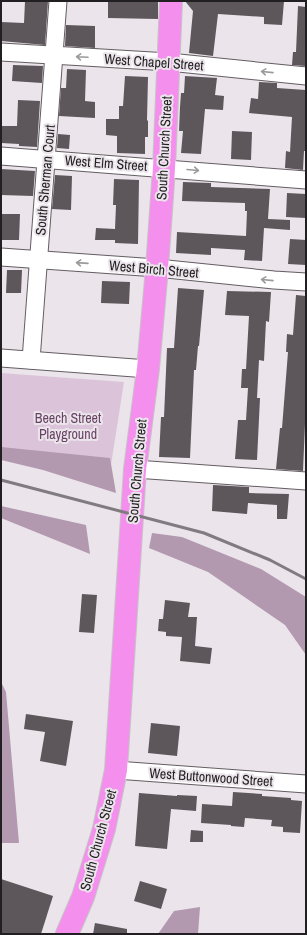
<svg xmlns="http://www.w3.org/2000/svg" width="307" height="935" viewBox="0 0 307 935" font-family="'Archivo Narrow',sans-serif">
<rect width="100%" height="100%" fill="#ebe5eb"/>
<polygon fill="#dbc4d9" points="1,373 124,382 108,484 1,459"/>
<g fill="#b299b0">
<polygon points="1,447 110,458 116,493 43,470 1,460"/>
<polygon points="1,506 86,525 90,554 1,518"/>
<polygon points="152,533 182,537 261,569 306,597 306,655 285,625 208,572 149,548"/>
<polygon points="1,682 6,692 19,843 1,843"/>
<polygon points="200,907 198,934 158,934 174,911"/>
</g>
<g fill="#5d575c">
<polygon points="25,1 48,1 45,45 1,41 1,22 24,23"/>
<polygon points="108,1 158,1 158,19 108,18"/>
<polygon points="185,1 284,1 282,25 264,24 264,17 218,14 213,56 189,53 193,11"/>
<polygon points="298,6 306,7 306,66 292,65 293,52 296,52"/>
<polygon points="66,25 95,26 95,48 65,46"/>
<polygon points="13,65 43,66 42,83 12,81"/>
<polygon points="67,69 86,70 85,101 95,102 95,118 59,116 61,88 66,88"/>
<polygon points="125,76 148,77 147,120 148,121 148,137 145,137 145,154 117,153 117,136 106,135 106,119 119,119 119,106 123,106"/>
<polygon points="185,76 217,78 215,95 224,96 223,110 205,109 201,154 181,153 183,131 179,131 180,107 181,93 184,93"/>
<polygon points="259,82 277,83 277,88 306,90 306,151 304,151 303,170 285,168 286,151 290,152 292,117 249,113 251,98 258,99"/>
<polygon points="18,100 40,101 37,147 19,146 19,144 1,143 1,126 17,126"/>
<polygon points="232,131 252,132 251,160 231,159"/>
<polygon points="58,134 70,135 69,149 57,148"/>
<polygon points="1,169 35,171 33,196 1,195"/>
<polygon points="55,175 72,176 71,210 52,209"/>
<polygon points="114,179 139,180 138,244 115,243 115,240 95,240 96,228 115,229 116,205 113,205"/>
<polygon points="183,182 211,183 211,187 270,189 268,219 290,220 290,230 264,228 262,261 244,260 245,250 211,248 211,255 176,253 177,232 246,236 247,211 245,211 245,203 182,201"/>
<polygon points="287,193 306,194 306,218 286,217"/>
<polygon points="1,214 20,214 19,240 1,240"/>
<polygon points="290,239 306,240 306,265 288,264"/>
<polygon points="7,270 22,270 21,293 6,293"/>
<polygon points="102,281 130,282 129,304 101,303"/>
<polygon points="178,288 204,290 199,346 198,346 196,370 194,370 190,458 159,457 161,417 164,417 167,348 174,348"/>
<polygon points="227,291 271,292 269,322 266,321 264,361 259,360 257,398 260,398 257,460 235,459 238,420 246,420 248,388 241,388 242,369 246,369 249,316 225,315"/>
<polygon points="296,295 306,296 306,424 305,424 303,471 276,469 280,428 282,428 288,352 286,352 287,334 293,335"/>
<polygon points="213,485 249,487 249,493 289,494 287,519 277,519 277,505 248,503 247,514 212,511"/>
<polygon points="82,594 97,595 94,633 79,632"/>
<polygon points="165,600 190,603 188,617 197,617 195,646 212,648 210,664 180,661 182,637 166,636 166,632 158,631 159,619 163,619"/>
<polygon points="26,714 73,721 66,766 40,761 45,732 24,729"/>
<polygon points="151,723 180,726 177,756 148,753"/>
<polygon points="233,792 262,794 262,796 291,798 291,800 302,801 300,833 283,832 283,827 271,826 272,820 245,818 244,827 231,826 231,825 201,823 202,804 232,806"/>
<polygon points="139,793 177,796 177,795 197,796 196,811 171,809 167,849 135,846"/>
<polygon points="191,830 203,831 203,842 190,842"/>
<polygon points="1,879 53,896 41,934 1,934"/>
<polygon points="140,881 167,889 161,909 134,901"/>
<polygon points="95,923 127,929 127,934 93,934"/>
</g>
<g fill="none" stroke-linecap="round" stroke-linejoin="round">
<defs>
<g id="minor">
<polyline points="1,52 169,62 306,76"/>
<polyline points="1,156 306,180"/>
<polyline points="1,257 157,268 274,280 306,282"/>
<polyline points="1,358 148,369"/>
<polyline points="31,360 58,1"/>
<polyline points="135,469 306,481"/>
<polyline points="116,770 306,784"/>
</g>
<polyline id="highway" points="67,934 83,897 104,829 116,770 135,469 148,369 157,268 164,168 171,1"/>
</defs>
<use href="#minor" stroke="#635d62" stroke-width="19"/>
<use href="#highway" stroke="#c5c5c5" stroke-width="24"/>
<use href="#minor" stroke="#fff" stroke-width="17"/>
<use href="#highway" stroke="#f48fee" stroke-width="22"/>
<polyline stroke="#7f7b7f" stroke-width="3" points="1,480 204,533 270,560 306,579"/>
</g>
<defs><path id="oneway-shaft" d="M-6 0H5M1.5-3L5.5 0L1.5 3" fill="none" stroke-width="1.6" stroke-linecap="round" stroke-linejoin="round"/></defs>
<g stroke="#9b9a9b">
<use href="#oneway-shaft" transform="translate(82 57) rotate(-177)"/>
<use href="#oneway-shaft" transform="translate(267 72) rotate(-174)"/>
<use href="#oneway-shaft" transform="translate(193 170) rotate(5)"/>
<use href="#oneway-shaft" transform="translate(82 263) rotate(-176)"/>
<use href="#oneway-shaft" transform="translate(267 280) rotate(-174)"/>
</g>
<g text-anchor="middle" dominant-baseline="central" stroke-width="4" stroke-linejoin="round" paint-order="stroke">
<g font-size="14" fill="#211f21" stroke="#ebe5eb">
<text transform="translate(154 62) rotate(4)">West Chapel Street</text>
<text transform="translate(164 148) rotate(-87)">South Church Street</text>
<text transform="translate(106 163) rotate(4)">West Elm Street</text>
<text transform="translate(45 180) rotate(-85)">South Sherman Court</text>
<text transform="translate(154 269) rotate(5)">West Birch Street</text>
<text transform="translate(137 471) rotate(-85)">South Church Street</text>
<text transform="translate(211 777) rotate(4)">West Buttonwood Street</text>
<text transform="translate(98 840) rotate(-75)">South Church Street</text>
</g>
<g font-size="14" fill="#684265" stroke="#ebe5eb">
<text x="68" y="418">Beech Street<tspan x="68" dy="16">Playground</tspan></text>
</g>
</g>
<rect width="307" height="935" fill="none" stroke="#211f21" stroke-width="4"/>
</svg>
